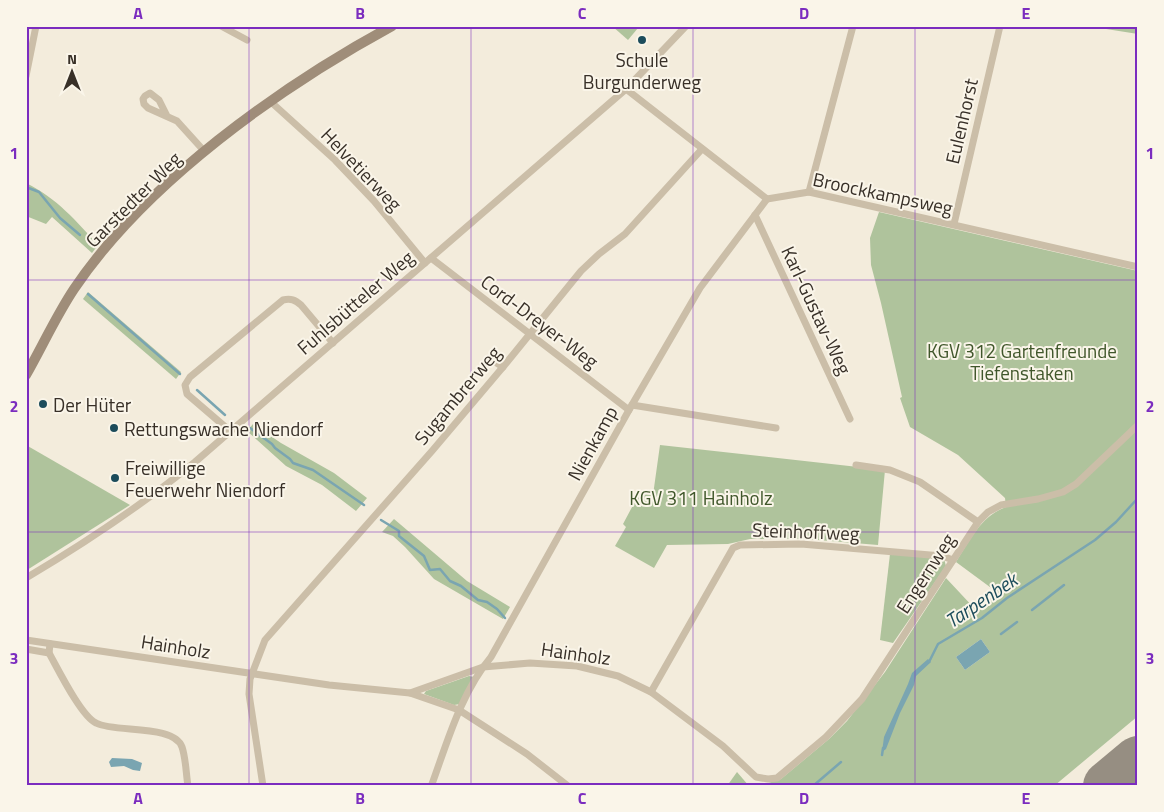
<svg xmlns="http://www.w3.org/2000/svg" width="1164" height="812" viewBox="0 0 1164 812" font-family="'Titillium Web',sans-serif">
<rect width="100%" height="100%" fill="#f3ecdc"/>
<g fill="#afc39c" fill-rule="evenodd">
<polygon points="612,26 635,26 638,28 628,40"/>
<polygon points="1087,26 1138,26 1138,34"/>
<path d="M26,183C58,199 75,220 98,245L92,253L52,217L46,224L26,216Z"/>
<path d="M879,212L1138,271V716L1054,786L766,785L768,783L781,779L829,739L847,721L885,672L946,578L975,609L998,593L956,562C970,540 981,516 1006,507L1005,498L958,455L910,427L900,398L902,397L881,303L871,265L870,238ZM981,639L990,652L965,670L956,657Z"/>
<polygon points="88,292 181,372 176,379 83,299"/>
<polygon points="253,424 281,443 334,473 367,498 356,511 322,485 286,466 247,431"/>
<polygon points="26,445 130,505 27,570 26,570"/>
<polygon points="660,445 885,470 878,545 806,539 750,539 728,544 667,545 654,568 615,546 626,527 623,524 639,494 653,495"/>
<polygon points="394,519 467,581 510,607 503,619 434,579 405,547 393,536 382,532"/>
<polygon points="890,554 944,559 946,566 893,643 880,640"/>
<polygon points="469,676 474,677 460,704 454,705 424,694 426,691"/>
<polygon points="737,772 749,786 727,786"/>
</g>
<g fill="#7aa5b1">
<polygon points="981,639 990,652 965,670 956,657"/>
<polygon points="928,659 931,662 916,676 914,685 900,713 886,749 882,752 884,737 908,684 912,673"/>
<polygon points="112,758 132,759 142,763 140,771 133,770 124,766 111,767 109,762"/>
</g>
<g fill="none" stroke-linecap="round" stroke-linejoin="round">
<g stroke="#7aa5b1" stroke-width="2.5">
<polyline points="26,187 39,192 60,218 80,235"/>
<polyline points="88,294 180,374"/>
<polyline points="197,390 225,415"/>
<polyline points="250,428 272,444 275,448 290,459 293,463 313,470 364,505"/>
<polyline points="381,520 399,531 399,536 424,556 430,570 440,569 450,581 461,586 478,600 487,602 497,609 505,618"/>
<polyline points="1032,610 1064,585"/>
<polyline points="1001,634 1017,622"/>
<polyline points="929,662 938,644 982,618 1007,598 1095,540 1116,522 1138,498"/>
<polyline points="882,755 883,748"/>
<polyline points="813,786 841,762"/>
</g>
<polyline stroke="#968e82" stroke-width="50" points="1108,786 1138,761"/>
<g stroke="#cbbea8" stroke-width="7">
<polyline points="221,26 247,40"/>
<polyline points="26,76 36,26"/>
<polyline points="626,89 767,199 809,192 1138,267"/>
<polyline points="271,102 335,160 374,201 425,263"/>
<polyline points="167,116 159,100 150,93 145,96 143,99 144,104 148,108 177,121 205,152"/>
<polyline points="809,192 853,26"/>
<polyline points="755,215 850,419"/>
<polyline points="954,224 1000,26"/>
<polyline points="431,258 629,410"/>
<polyline points="492,360 503,367"/>
<polyline points="632,405 776,428"/>
<path d="M230,431L187,394L185,385L190,377L283,300C291,298 295,300 301,305L333,343"/>
<polyline points="856,465 890,470 920,482 978,522"/>
<path d="M26,578C85,543 142,505 195,462L626,89L686,26"/>
<polyline points="26,640 329,685 410,693 483,667 530,663 577,666 618,676 651,692 723,746 756,777 768,779 777,778 826,737 862,699 978,522 988,512 1001,505 1038,499 1063,492 1076,484 1138,425"/>
<path d="M50,644L49,653C58,669 81,716 96,723C115,733 174,724 182,747C186,759 186,774 188,786"/>
<polyline points="26,649 49,653"/>
<polyline points="651,692 733,548 740,545 801,544 942,556 953,560"/>
<polyline points="410,693 459,710 527,754 568,786"/>
<path d="M432,784C448,740 461,693 491,657L629,410L700,288L767,199"/>
<polyline points="263,786 249,694 250,679 265,640 432,451 503,367 581,271 599,254 625,234 702,149"/>
</g>
<path stroke="#9f8d79" stroke-width="10" d="M26,375C42,347 56,316 74,289C146,182 280,87 392,26"/>
</g>
<path fill="none" stroke="#7b2cbf" stroke-width="1" stroke-opacity="0.55" d="M249,26V786M471,26V786M693,26V786M915,26V786M26,280H1138M26,532H1138"/>
<g fill="#1c4c5b" stroke="#faf5e9" stroke-width="2">
<circle cx="642" cy="40" r="5"/>
<circle cx="43" cy="404" r="5"/>
<circle cx="114" cy="428" r="5"/>
<circle cx="115" cy="478" r="5"/>
</g>
<g text-anchor="middle" dominant-baseline="central" stroke-width="4" stroke-linejoin="round" paint-order="stroke">
<g font-size="19" fill="#383028" stroke="#faf5e9" text-anchor="start">
<text x="642" y="59" text-anchor="middle">Schule<tspan x="642" dy="22">Burgunderweg</tspan></text>
<text x="53" y="404">Der Hüter</text>
<text x="124" y="428">Rettungswache Niendorf</text>
<text x="125" y="467">Freiwillige<tspan x="125" dy="22">Feuerwehr Niendorf</tspan></text>
</g>
<g font-size="19" fill="#383028" stroke="#faf5e9">
<text transform="translate(961 121) rotate(-77)">Eulenhorst</text>
<text transform="translate(362 169) rotate(46)">Helvetierweg</text>
<text transform="translate(883 193) rotate(12)">Broockkampsweg</text>
<text transform="translate(133 199) rotate(-45)">Garstedter Weg</text>
<text transform="translate(355 302) rotate(-41)">Fuhlsbütteler Weg</text>
<text transform="translate(817 310) rotate(65)">Karl-Gustav-Weg</text>
<text transform="translate(540 321) rotate(37)">Cord-Dreyer-Weg</text>
<text transform="translate(457 395) rotate(-50)">Sugambrerweg</text>
<text transform="translate(592 443) rotate(-61)">Nienkamp</text>
<text transform="translate(806 531) rotate(2)">Steinhoffweg</text>
<text transform="translate(925 573) rotate(-57)">Engernweg</text>
<text transform="translate(176 646) rotate(9)">Hainholz</text>
<text transform="translate(576 653) rotate(8)">Hainholz</text>
</g>
<g font-size="19" fill="#40572b" stroke="#faf5e9">
<text x="1022" y="350">KGV 312 Gartenfreunde<tspan x="1022" dy="22">Tiefenstaken</tspan></text>
<text x="701" y="497">KGV 311 Hainholz</text>
</g>
<g font-size="20" font-style="italic" fill="#1c4c5b" stroke="#faf5e9">
<text transform="translate(981 600) rotate(-34)">Tarpenbek</text>
</g>
</g>
<rect width="1164" height="812" fill="none" stroke="#faf5e9" stroke-width="55"/>
<g transform="translate(72 72)" stroke="#faf5e9" stroke-width="4" paint-order="stroke">
<path d="M0-4L9 19L0 12L-9 19Z" fill="#383028"/>
<text y="-8" font-size="14" font-weight="bold" text-anchor="middle" fill="#383028">N</text>
</g>
<rect x="28" y="28" width="1108" height="756" fill="none" stroke="#7b2cbf" stroke-width="2"/>
<g font-size="16" text-anchor="middle" font-weight="bold" fill="#7b2cbf">
<text x="138" y="19">A</text>
<text x="360" y="19">B</text>
<text x="582" y="19">C</text>
<text x="804" y="19">D</text>
<text x="1026" y="19">E</text>
<text x="14" y="159">1</text>
<text x="1150" y="159">1</text>
<text x="14" y="412">2</text>
<text x="1150" y="412">2</text>
<text x="14" y="664">3</text>
<text x="1150" y="664">3</text>
<text x="138" y="804">A</text>
<text x="360" y="804">B</text>
<text x="582" y="804">C</text>
<text x="804" y="804">D</text>
<text x="1026" y="804">E</text>
</g>
</svg>
